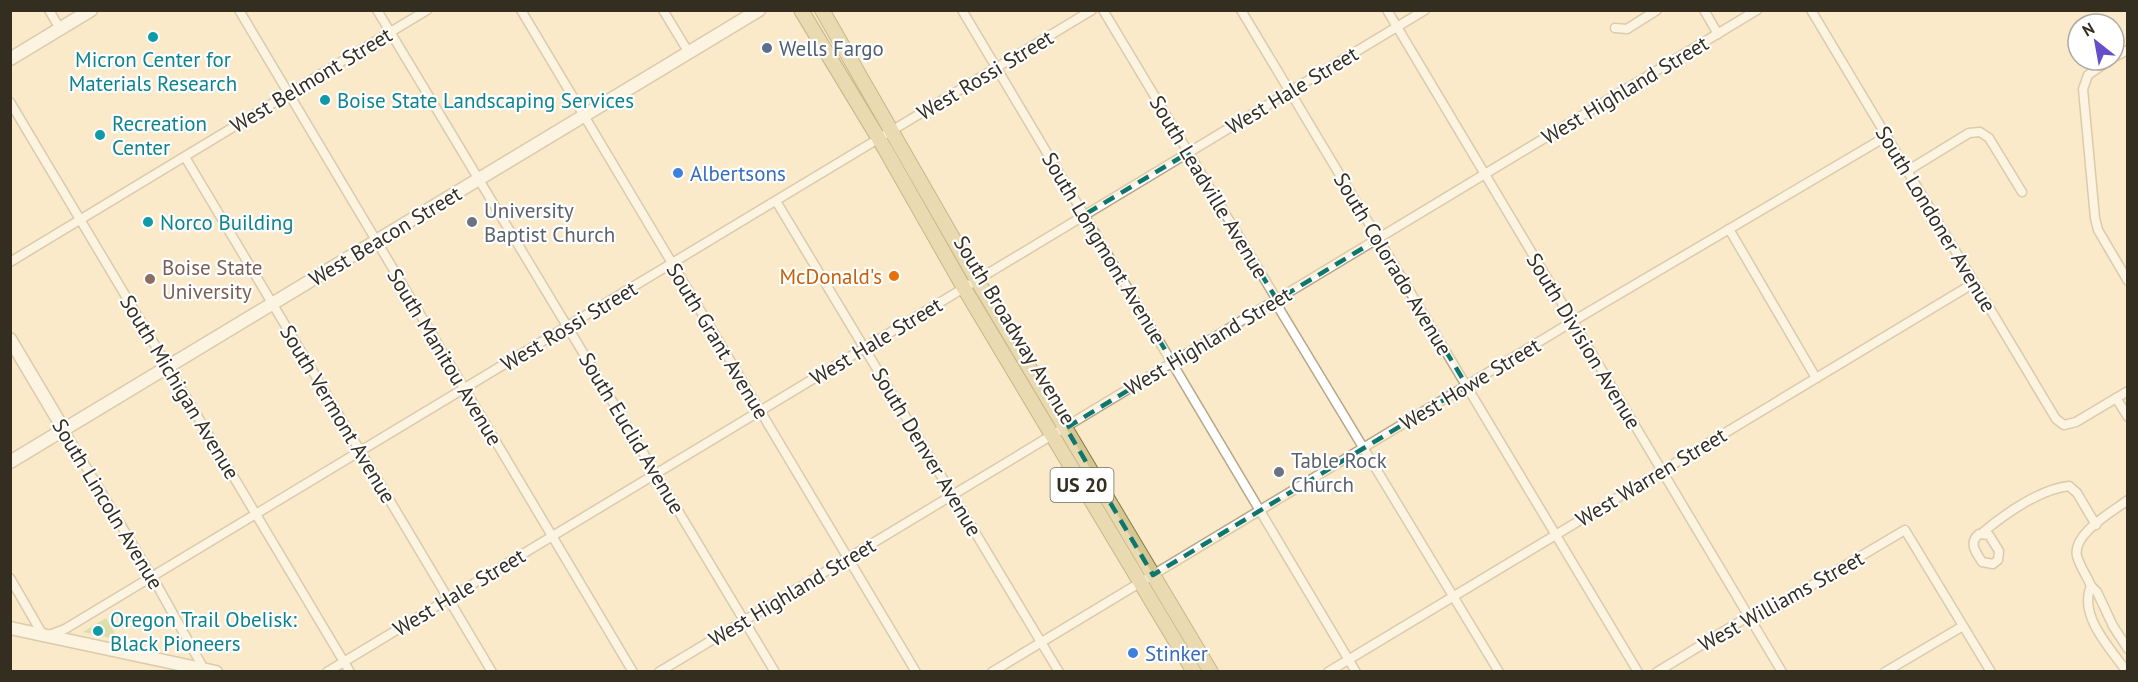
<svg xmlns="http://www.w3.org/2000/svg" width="2138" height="682" viewBox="0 0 2138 682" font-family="'PT Sans',sans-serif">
<rect width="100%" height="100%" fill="#faeac9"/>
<polygon fill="#bdd088" points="106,618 119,640 83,632"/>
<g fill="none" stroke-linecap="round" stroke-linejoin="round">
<defs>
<g id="street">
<polyline points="49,10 60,29"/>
<polyline points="239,10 633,672"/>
<polyline points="377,10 775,672"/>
<polyline points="521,10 916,672"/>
<polyline points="663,10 689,53"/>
<polyline points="962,10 1356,672"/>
<polyline points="1103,10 1277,300 1280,310 1499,672"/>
<polyline points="1241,10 1638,672"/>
<polyline points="1387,10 1782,672"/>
<polyline points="1704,10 1718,34"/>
<polyline points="1811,10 2056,419 2064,425 2076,422 2128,391"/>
<polyline points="1615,28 1627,29 1657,10"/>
<polyline points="2114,57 2128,50"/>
<polyline points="2110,60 2088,75 2083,89 2095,218 2098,230 2128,281"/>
<polyline points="10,102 350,672"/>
<polyline points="185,157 492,672"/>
<polyline points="1907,171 1969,133 1980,132 1989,138 2022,192"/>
<polyline points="776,201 1059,672"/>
<polyline points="1729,229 1816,378"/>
<polyline points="10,262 427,10"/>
<polyline points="2116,398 2128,417"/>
<polyline points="64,430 158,587 205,671"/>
<path d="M1979,534L1989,535L1999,551L1998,560L1993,564L1982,562C1976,552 1968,543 1979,534Z"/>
<path d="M1981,534C2003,515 2040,489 2069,486L2077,493L2096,525"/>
<polyline points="10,578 44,637 65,629 1092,10"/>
<path d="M2091,586C2087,576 2080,567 2077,556C2072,534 2112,512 2128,500"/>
<polyline points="327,672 1425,10"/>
<polyline points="659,672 1757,10"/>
<polyline points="992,672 1580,317 1887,136"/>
<polyline points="1328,672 1974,283"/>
<polyline points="1657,672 1749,616 1758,617 1905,530 1991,672"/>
<polyline points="1885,672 1963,626"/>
<path d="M2127,672C2111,649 2078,616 2091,586L2097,592L2113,626L2128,649"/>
</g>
<g id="secondary">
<polyline points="10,59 91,10"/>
<polyline points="10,339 64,430"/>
<polyline points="10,462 759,10"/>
<polyline points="10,628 216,672"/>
</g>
<g id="primary">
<polyline points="801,10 885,149 964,288 1194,672"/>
<polyline points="822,10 977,280 1211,672"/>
</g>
</defs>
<use href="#street" stroke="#b6a788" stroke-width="11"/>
<use href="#secondary" stroke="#b6a788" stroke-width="15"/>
<use href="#primary" stroke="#8a793e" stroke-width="16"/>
<use href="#street" stroke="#fff" stroke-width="8"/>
<use href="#secondary" stroke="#fff" stroke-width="12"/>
<use href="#primary" stroke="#d5c794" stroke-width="14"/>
</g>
<path d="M0 0H2138V682H0ZM1188,153L1277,300L1378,239L1467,386L1153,575L1066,428L1173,363L1084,215Z" fill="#faeac9" fill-opacity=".55" fill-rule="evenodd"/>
<path fill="none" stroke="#0f766e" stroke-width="4.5" stroke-dasharray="12 8" stroke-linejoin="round" d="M1188,153L1277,300L1378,239L1467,386L1153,575L1066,428L1173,363L1084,215Z"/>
<g fill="#0f9aa8" stroke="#fff" stroke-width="2">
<circle cx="153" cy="37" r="6"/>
<circle cx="325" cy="100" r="6"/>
<circle cx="100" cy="135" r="6"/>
<circle cx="148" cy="222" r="6"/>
<circle cx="98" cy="631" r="6"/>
</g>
<circle fill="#5c6f8a" stroke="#fff" stroke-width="2" cx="767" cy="48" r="6"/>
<g fill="#3f7fe0" stroke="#fff" stroke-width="2">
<circle cx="678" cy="173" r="6"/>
<circle cx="1133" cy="653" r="6"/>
</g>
<g fill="#6b7280" stroke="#fff" stroke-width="2">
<circle cx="472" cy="222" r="6"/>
<circle cx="1279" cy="472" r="6"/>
</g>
<circle fill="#e8710a" stroke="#fff" stroke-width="2" cx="894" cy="276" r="6"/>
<circle fill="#8d6e63" stroke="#fff" stroke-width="2" cx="150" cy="279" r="6"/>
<g text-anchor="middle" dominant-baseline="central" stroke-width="4.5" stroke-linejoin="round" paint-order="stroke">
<rect fill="#fff" stroke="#716d64" stroke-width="1.5" x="1050.5" y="468" width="63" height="34" rx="4.5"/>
<g font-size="20" font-weight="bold" fill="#342e21">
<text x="1082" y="485">US 20</text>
</g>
<g font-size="21" fill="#4e5e75" stroke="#fff" text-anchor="start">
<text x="779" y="48">Wells Fargo</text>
</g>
<g font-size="21" fill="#0d838f" stroke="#fff" text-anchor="start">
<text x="153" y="59" text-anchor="middle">Micron Center for<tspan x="153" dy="24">Materials Research</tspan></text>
<text x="337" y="100">Boise State Landscaping Services</text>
<text x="112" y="123">Recreation<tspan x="112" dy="24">Center</tspan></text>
<text x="160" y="222">Norco Building</text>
<text x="110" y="619">Oregon Trail Obelisk:<tspan x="110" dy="24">Black Pioneers</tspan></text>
</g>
<g font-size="21" fill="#342e21" stroke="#fff">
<text transform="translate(985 75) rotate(-31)">West Rossi Street</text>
<text transform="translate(311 80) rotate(-31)">West Belmont Street</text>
<text transform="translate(1292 90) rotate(-31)">West Hale Street</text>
<text transform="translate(1625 90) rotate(-31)">West Highland Street</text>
<text transform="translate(1209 187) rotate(59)">South Leadville Avenue</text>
<text transform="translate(1936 219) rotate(59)">South Londoner Avenue</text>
<text transform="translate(385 236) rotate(-31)">West Beacon Street</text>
<text transform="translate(1104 248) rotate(59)">South Longmont Avenue</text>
<text transform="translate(1393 264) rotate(59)">South Colorado Avenue</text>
<text transform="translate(569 326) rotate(-31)">West Rossi Street</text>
<text transform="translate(1015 330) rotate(59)">South Broadway Avenue</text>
<text transform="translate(718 341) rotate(59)">South Grant Avenue</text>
<text transform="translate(876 341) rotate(-31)">West Hale Street</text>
<text transform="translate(1208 341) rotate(-31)">West Highland Street</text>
<text transform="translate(1584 341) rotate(59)">South Division Avenue</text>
<text transform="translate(445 357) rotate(59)">South Manitou Avenue</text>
<text transform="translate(1470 384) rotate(-31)">West Howe Street</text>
<text transform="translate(180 387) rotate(59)">South Michigan Avenue</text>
<text transform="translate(338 414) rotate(59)">South Vermont Avenue</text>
<text transform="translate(632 433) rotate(59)">South Euclid Avenue</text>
<text transform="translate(927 452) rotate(59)">South Denver Avenue</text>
<text transform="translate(1651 477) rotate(-31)">West Warren Street</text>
<text transform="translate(108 504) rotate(59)">South Lincoln Avenue</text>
<text transform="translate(459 592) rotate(-31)">West Hale Street</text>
<text transform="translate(792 592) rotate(-31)">West Highland Street</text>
<text transform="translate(1781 601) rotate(-29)">West Williams Street</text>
</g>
<g font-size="21" fill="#366cbe" stroke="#fff" text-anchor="start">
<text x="690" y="173">Albertsons</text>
<text x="1145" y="653">Stinker</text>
</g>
<g font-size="21" fill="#5b616d" stroke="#fff" text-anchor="start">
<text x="484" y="210">University<tspan x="484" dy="24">Baptist Church</tspan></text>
<text x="1291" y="460">Table Rock<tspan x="1291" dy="24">Church</tspan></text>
</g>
<g font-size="21" fill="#785e54" stroke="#fff" text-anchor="start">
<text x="162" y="267">Boise State<tspan x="162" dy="24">University</tspan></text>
</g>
<g font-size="21" fill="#c56008" stroke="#fff" text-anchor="end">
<text x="882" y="276">McDonald's</text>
</g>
</g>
<rect width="2138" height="682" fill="none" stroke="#342e21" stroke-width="24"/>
<g transform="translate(2096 42) rotate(329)"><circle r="28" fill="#ffffff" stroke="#aeaba6" stroke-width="1.5"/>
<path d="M0-4.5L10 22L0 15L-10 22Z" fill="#654ec7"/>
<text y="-9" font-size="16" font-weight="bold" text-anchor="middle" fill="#342e21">N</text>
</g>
</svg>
